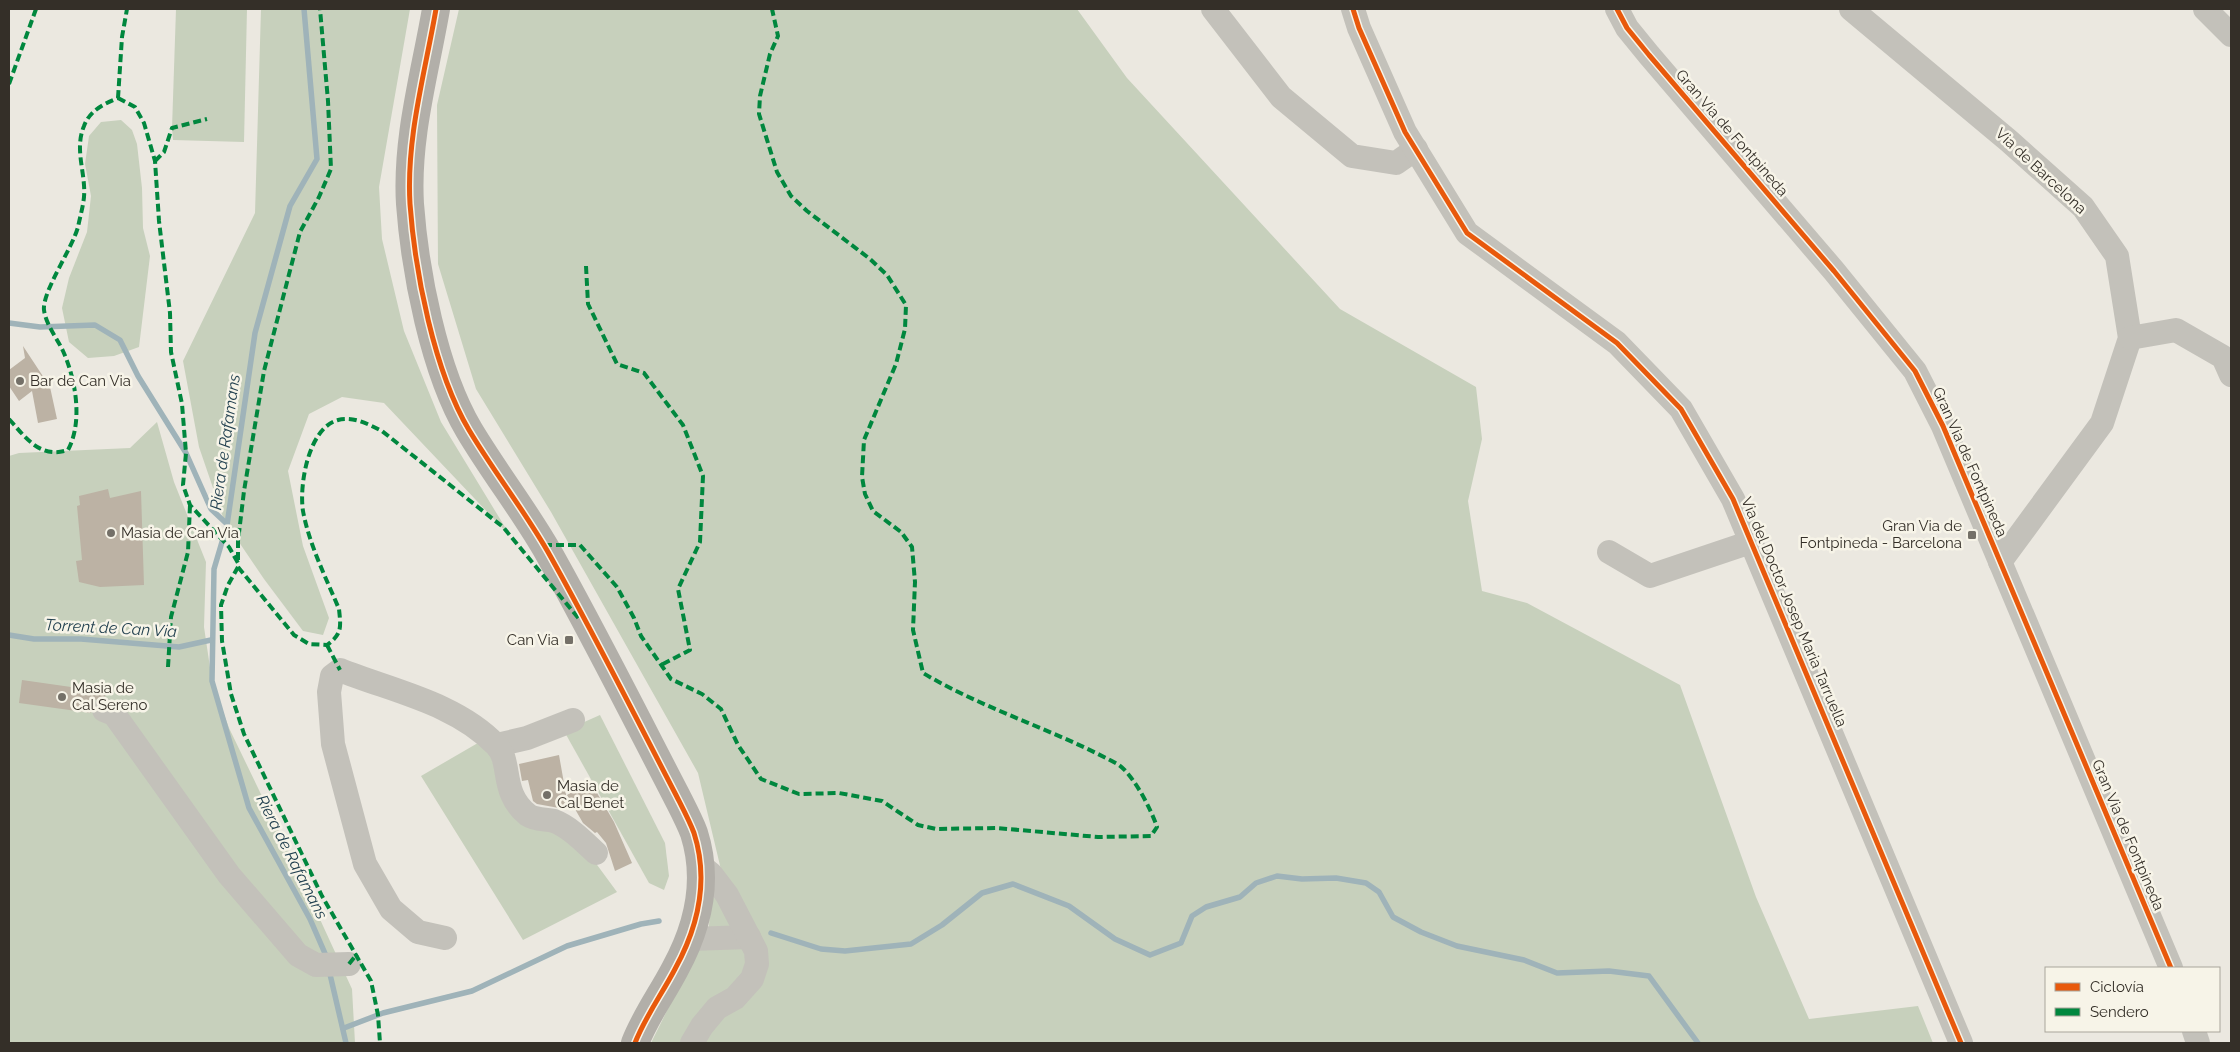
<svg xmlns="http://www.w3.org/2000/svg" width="2240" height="1052" viewBox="0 0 2240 1052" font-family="Raleway,sans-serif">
<rect width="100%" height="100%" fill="#ebe8e0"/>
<g fill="#c7d0bc">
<polygon points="176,9 247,9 244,142 173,140 172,128"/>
<polygon points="261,9 410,9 379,187 382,239 404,331 441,422 511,537 384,403 342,397 309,414 288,471 303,546 329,618 323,635 303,631 264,579 224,520 199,447 183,361 255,213"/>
<polygon points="459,9 1077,9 1127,78 1340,309 1476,387 1482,439 1468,501 1482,591 1527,603 1680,685 1756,897 1809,1019 1918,1006 1933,1043 651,1043 709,926 711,895 719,902 727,895 698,773 551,512 476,389 438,264 437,105"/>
<polygon points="121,120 132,130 137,144 142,188 143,228 150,256 139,347 114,356 88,358 69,342 62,308 69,278 87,232 91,196 85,164 89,136 101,122"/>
<polygon points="157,422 174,482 206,562 204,627 212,681 229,728 290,854 352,989 355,1043 9,1043 9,456 19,453 130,448"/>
<polygon points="600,715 665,843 669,876 664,890 649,883 564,731"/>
<polygon points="483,740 489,750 503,795 563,835 592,858 617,892 523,940 421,776"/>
</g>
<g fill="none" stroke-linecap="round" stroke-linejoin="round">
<g stroke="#9fb3b9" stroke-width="5.5">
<polyline points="304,9 317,159 290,206 255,333 227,525 214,569 212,681 249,808 310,919 327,958"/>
<polyline points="9,323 40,327 95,325 120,340 138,376 186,453 211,509 227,524"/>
<polyline points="9,635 34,639 81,639 179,647 211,640"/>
<polyline points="771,933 821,949 845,951 911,944 942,925 982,893 1013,884 1069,906 1115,939 1150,955 1181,943 1192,916 1206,907 1240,897 1256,883 1277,876 1302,879 1336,878 1366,883 1379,892 1393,917 1421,932 1457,946 1524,960 1557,973 1609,971 1649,976 1698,1043"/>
<polyline points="329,970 346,1043"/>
<polyline points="344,1028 383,1013 472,991 567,946 641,924 659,921"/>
</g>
</g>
<g fill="#bcb2a4">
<polygon points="23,346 50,387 57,419 38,423 32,391 19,401 9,386 9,370 25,358"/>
<polygon points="108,489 110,498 141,491 144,585 100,587 79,582 76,561 82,560 77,506 80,505 79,496"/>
<polygon points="22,680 106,692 105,697 95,700 91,705 91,713 19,703"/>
<polygon points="559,755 568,806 559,808 537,804 533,801 528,780 522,781 519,764"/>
<polygon points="590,781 614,822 632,863 615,871 606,843 597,832 595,833 583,823 567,795"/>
</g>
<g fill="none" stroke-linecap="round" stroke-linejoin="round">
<g stroke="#c3c1ba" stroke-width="24">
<polyline points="1213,9 1281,97 1352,156 1396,163 1416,149"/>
<polyline points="1353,9 1359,28 1405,132 1467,233 1617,343 1681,409 1733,499 1961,1043"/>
<polyline points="1617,9 1627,28 1649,55 1834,271 1915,371 1943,426 2171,968"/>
<polyline points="1851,9 2009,141 2083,207 2117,256 2130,338 2102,423 2000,562"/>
<polyline points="2205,9 2231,35"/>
<polyline points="2130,338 2176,330 2223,357 2231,375"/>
<polyline points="1609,552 1650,576 1751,542"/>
<polyline points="104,710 114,714 229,875 298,955 316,965 349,964"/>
<polyline points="497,745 527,738 573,720"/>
<path d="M445,938L418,932L391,909L365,864L333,744L329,692L332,676L340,670C392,691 456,703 496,745C513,762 499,792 528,815C535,820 546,819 554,821C570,827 584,842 596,853"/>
<polyline points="690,939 749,937"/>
<polyline points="2194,1031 2198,1043"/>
<polyline points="692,1043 702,1026 717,1008 735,998 752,979 757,964 756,951 727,895 711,874 700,865"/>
</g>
<path stroke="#b2afa9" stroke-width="28" d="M436,9C425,73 406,138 410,204C415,272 434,371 469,430C494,472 524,510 548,552C593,632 634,714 676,795C682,807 689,820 694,833C709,880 698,927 675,969C662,994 645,1017 635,1043"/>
<g stroke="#00873e" stroke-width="4" stroke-dasharray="8 4" stroke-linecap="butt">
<polyline points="9,84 36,9"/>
<polyline points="118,98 135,107 144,123 155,161 159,221 170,313 171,352 182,404 186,453 183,485 190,505 229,547 238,563 238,567 228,585 221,605 222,641 231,694 244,734 322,896 371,981 378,1015 380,1043"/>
<polyline points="118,98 122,37 127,9"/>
<polyline points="155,161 164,152 172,128 207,119"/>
<polyline points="586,266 588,304 617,364 644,373 683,425 703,476 700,542 678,589 690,650 661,665"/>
<path d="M9,419C26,438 40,459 68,450C83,422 76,380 63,351C57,338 46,325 44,310C42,292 72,249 78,227C80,217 83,207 84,197C86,173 74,150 84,126C90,110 104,104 118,98"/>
<path d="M544,545H580L617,587L634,618L641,636L671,679L702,694L721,709L738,745L761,779L799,794L839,793L882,801L918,825L936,829L997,828L1098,837L1151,836L1157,827C1151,809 1134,776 1119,765C1056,730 985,710 923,673L913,630L915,582L912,547L901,532L873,511L865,494L862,477L864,440L896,364L905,329L906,305L887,275L870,259L807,211L791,196L777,172L759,114L760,96L770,54L778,36L772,9"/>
<polyline points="238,560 238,541 244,491 264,371 300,232 319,197 331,169 328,101 320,9"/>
<path d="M238,567L294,635L309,644L327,645C342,634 341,628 339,609C326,578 309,544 303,511C299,486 308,428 338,420C353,416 368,424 382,431L503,527L580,620"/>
<polyline points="327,645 340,670"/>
<polyline points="168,667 171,617 188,552 190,505"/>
<polyline points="349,964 357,954"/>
</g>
<defs>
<g id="cycleway">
<path d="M436,9C425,73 406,138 410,204C415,272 434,371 469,430C494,472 524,510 548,552C593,632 634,714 676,795C682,807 689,820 694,833C709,880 698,927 675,969C662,994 645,1017 635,1043"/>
<polyline points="1353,9 1359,28 1405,132 1467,233 1617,343 1681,409 1733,499 1961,1043"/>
<polyline points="1617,9 1627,28 1649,55 1834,271 1915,371 1943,426 2171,968"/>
</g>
</defs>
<use href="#cycleway" stroke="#f7f4e8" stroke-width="8"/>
<use href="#cycleway" stroke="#e8590c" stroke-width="5"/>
</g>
<g fill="#747068" stroke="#f7f4e8" stroke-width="2">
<circle cx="20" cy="381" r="5"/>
<circle cx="111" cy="533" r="5"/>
<rect x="1967" y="530" width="10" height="10" rx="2.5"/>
<rect x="564" y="635" width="10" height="10" rx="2.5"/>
<circle cx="62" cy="697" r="5"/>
<circle cx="547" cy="795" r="5"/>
</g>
<g text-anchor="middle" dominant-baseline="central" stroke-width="5" stroke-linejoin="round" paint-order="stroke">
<g font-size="15" fill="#342f28" stroke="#f7f4e8">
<text transform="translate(1732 133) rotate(49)">Gran Via de Fontpineda</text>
<text transform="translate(2041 171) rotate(43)">Via de Barcelona</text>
<text transform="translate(1970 462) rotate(66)">Gran Via de Fontpineda</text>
<text transform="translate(1794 612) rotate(67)">Via del Doctor Josep Maria Tarruella</text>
<text transform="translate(2128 835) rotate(67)">Gran Via de Fontpineda</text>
</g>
<g font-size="15" fill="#342f28" stroke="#f7f4e8" text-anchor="start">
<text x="30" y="381">Bar de Can Via</text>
<text x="1962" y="526" text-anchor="end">Gran Via de<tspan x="1962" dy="17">Fontpineda - Barcelona</tspan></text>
<text x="121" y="533">Masia de Can Via</text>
<text x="559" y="640" text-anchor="end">Can Via</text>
<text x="72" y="688">Masia de<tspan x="72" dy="17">Cal Sereno</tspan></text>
<text x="557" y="786">Masia de<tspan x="557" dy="17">Cal Benet</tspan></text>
</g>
<g font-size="16" font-style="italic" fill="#234150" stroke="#f7f4e8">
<text transform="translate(225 442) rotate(-82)">Riera de Rafamans</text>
<text transform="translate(111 628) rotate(3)">Torrent de Can Via</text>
<text transform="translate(292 857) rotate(63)">Riera de Rafamans</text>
</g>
</g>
<rect width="2240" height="1052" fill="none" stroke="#342f28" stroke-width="20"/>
<rect x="2045" y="967" width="175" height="65" fill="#f7f4e8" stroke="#a9a59b"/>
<rect x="2055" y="983" width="25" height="8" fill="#e8590c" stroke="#a9a59b"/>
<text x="2090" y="992" font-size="15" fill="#342f28">Ciclovía</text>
<rect x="2055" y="1008" width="25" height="8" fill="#00873e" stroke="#a9a59b"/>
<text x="2090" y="1017" font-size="15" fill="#342f28">Sendero</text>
</svg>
